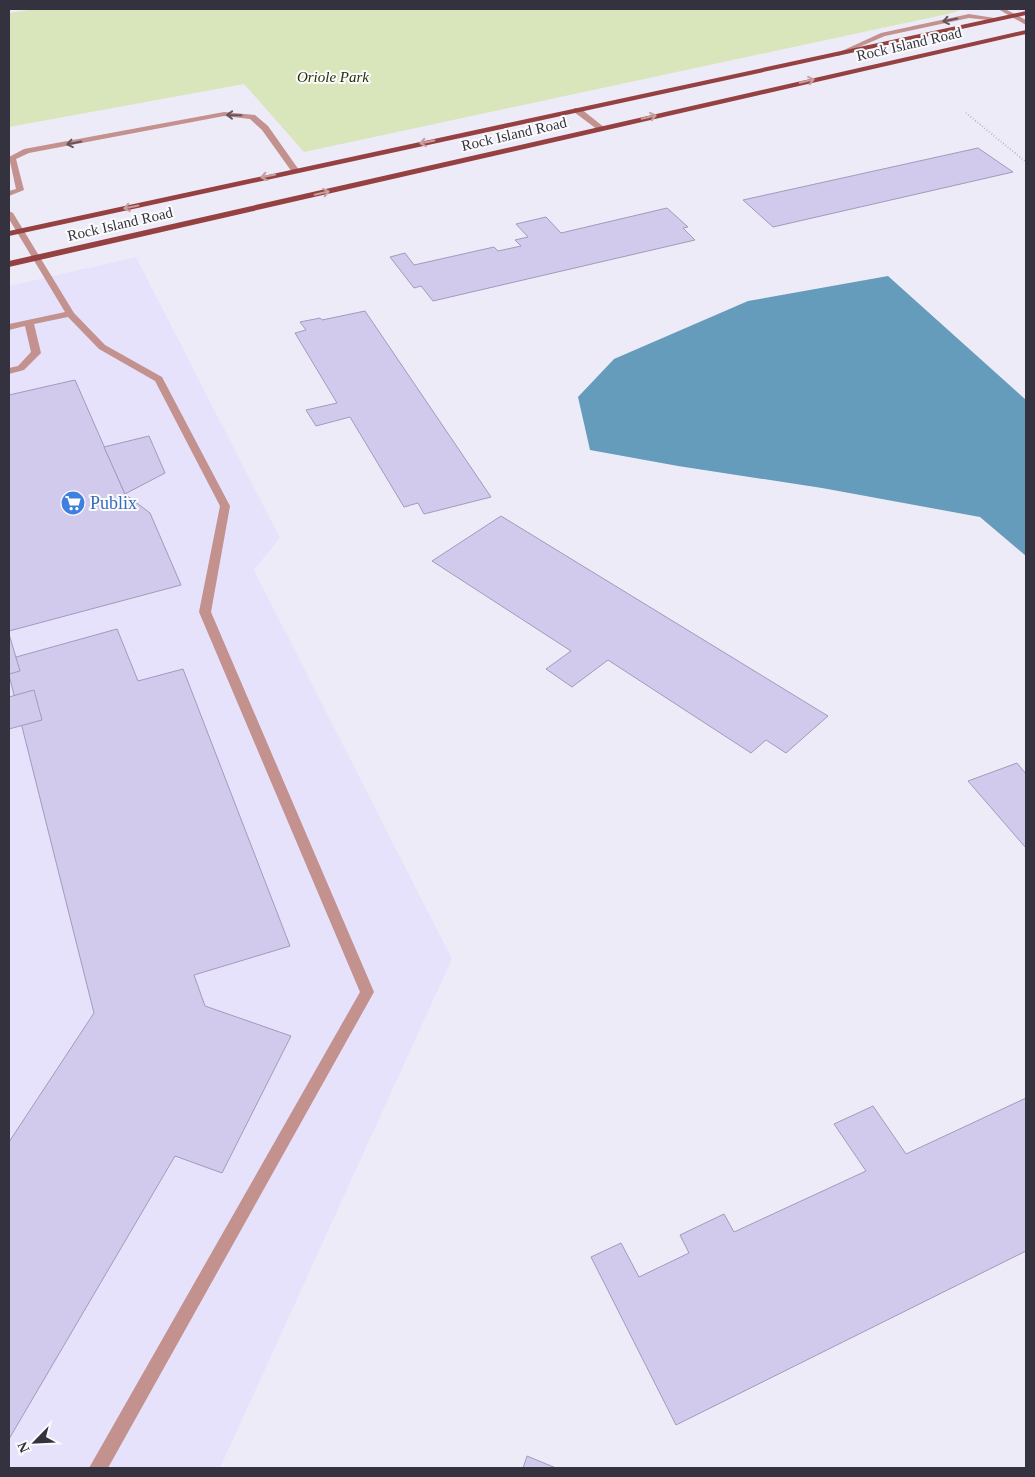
<svg xmlns="http://www.w3.org/2000/svg" width="1035" height="1477" viewBox="0 0 1035 1477" font-family="'Times New Roman',serif">
<rect width="100%" height="100%" fill="#eeebf9"/>
<polygon fill="#e7e2fc" points="136,257 280,538 254,570 452,959 220,1468 9,1468 9,286"/>
<polygon fill="#d9e5ba" points="36,9 962,9 952,13 304,152 244,84 9,127 9,13"/>
<polygon fill="#659bbb" points="888,276 1026,400 1026,556 980,517 822,488 678,466 590,450 578,397 614,359 748,301"/>
<g fill="#d2caec" stroke="#a19abb">
<polygon points="978,148 1013,172 773,227 743,200"/>
<polygon points="667,208 688,227 683,228 695,240 433,301 421,286 414,288 390,257 405,253 414,265 494,247 498,251 521,246 515,240 528,237 516,224 546,217 561,233"/>
<polygon points="365,311 491,497 424,514 418,503 404,507 350,417 316,426 306,410 337,403 295,333 306,330 300,322 320,318 322,320"/>
<polygon points="75,380 125,494 150,513 181,585 9,631 9,395"/>
<polygon points="149,436 165,473 125,494 104,447"/>
<polygon points="501,516 828,716 786,753 766,740 751,753 608,660 572,687 546,669 571,651 432,561"/>
<polygon points="117,629 138,681 183,669 290,946 194,975 205,1006 291,1036 222,1173 175,1156 9,1439 9,1142 94,1013 9,675 9,659"/>
<polygon points="9,634 20,671 9,674"/>
<polygon points="34,690 42,720 9,729 9,697"/>
<polygon points="1017,763 1026,774 1026,848 968,781"/>
<polygon points="1026,1098 1026,1251 676,1425 591,1257 621,1243 639,1277 689,1253 680,1235 724,1214 734,1232 866,1171 834,1124 873,1106 906,1154"/>
<polygon points="527,1456 556,1468 523,1468"/>
</g>
<g fill="none" stroke-linecap="round" stroke-linejoin="round">
<polyline stroke="#9592a0" stroke-width="2" stroke-dasharray="0.5 2.5" stroke-linecap="butt" points="966,113 1026,162"/>
<g fill="#c3918e" fill-rule="evenodd">
<polygon points="998,9 1005,9 1026,20 1026,25"/>
<polygon points="969,14 1001,19 998,21 969,18 885,36 838,56 833,55 881,33"/>
<polygon points="574,108 580,108 605,128 598,130 574,112"/>
<polygon points="224,112 255,115 268,126 299,170 298,172 292,172 262,130 250,119 224,116 29,153 16,159 24,190 9,196 9,191 16,189 9,157 24,149"/>
<polygon points="9,211 13,213 74,313 105,345 162,377 230,506 211,612 374,992 108,1468 89,1468 360,992 199,612 220,506 155,381 99,349 68,317 34,324 41,353 24,370 9,374 9,368 18,366 31,352 25,326 9,330 9,324 65,312 9,219"/>
</g>
<g fill="#964141" fill-rule="evenodd">
<polygon points="1026,11 1026,15 9,236 9,231"/>
<polygon points="1026,30 1026,34 9,267 9,261"/>
</g>
</g>
<defs><path id="oneway-shaft" d="M-6 0H5M1.5-3L5.5 0L1.5 3" fill="none" stroke-width="1.6" stroke-linecap="round" stroke-linejoin="round" transform="scale(1.25)"/></defs>
<g stroke="#66535b">
<use href="#oneway-shaft" transform="translate(950 20) rotate(168)"/>
<use href="#oneway-shaft" transform="translate(234 115) rotate(-179)"/>
<use href="#oneway-shaft" transform="translate(74 143) rotate(169)"/>
</g>
<g stroke="#c89e9e">
<use href="#oneway-shaft" transform="translate(807 81) rotate(-13)"/>
<use href="#oneway-shaft" transform="translate(649 117) rotate(-13)"/>
<use href="#oneway-shaft" transform="translate(427 142) rotate(168)"/>
<use href="#oneway-shaft" transform="translate(268 176) rotate(168)"/>
<use href="#oneway-shaft" transform="translate(322 193) rotate(-13)"/>
<use href="#oneway-shaft" transform="translate(131 207) rotate(168)"/>
</g>
<defs>
<symbol id="supermarket-disc" viewBox="-11 -11 22 22"><circle r="9.5" fill="#3f7fe0" stroke="#fbfbfb"/><path d="M-6-5.5h2.5l.6 2H6L4.5 2H-2.5L-4.4-4H-6ZM-1.5 3.2a1.3 1.3 0 1 0 .1 0ZM3 3.2a1.3 1.3 0 1 0 .1 0Z" fill="#fff"/></symbol>
</defs>
<g fill-rule="evenodd">
<use href="#supermarket-disc" x="59" y="489" width="28" height="28"/>
</g>
<g text-anchor="middle" dominant-baseline="central" stroke-width="4" stroke-linejoin="round" paint-order="stroke">
<g font-size="15" fill="#34323f" stroke="#fbfbfb">
<text transform="translate(909 44) rotate(-13)">Rock Island Road</text>
<text transform="translate(514 134) rotate(-13)">Rock Island Road</text>
<text transform="translate(120 224) rotate(-13)">Rock Island Road</text>
</g>
<g font-size="15" font-style="italic" fill="#272f06" stroke="#fbfbfb">
<text x="333" y="77">Oriole Park</text>
</g>
<g font-size="18" fill="#366cbe" stroke="#fbfbfb" text-anchor="start">
<text x="90" y="503">Publix</text>
</g>
</g>
<rect width="1035" height="1477" fill="none" stroke="#34323f" stroke-width="20"/>
<g transform="translate(35 1442) rotate(246)" stroke="#fbfbfb" stroke-width="4" paint-order="stroke">
<path d="M0-4L9 19L0 12L-9 19Z" fill="#34323f"/>
<text y="-8" font-size="14" font-weight="bold" text-anchor="middle" fill="#34323f">N</text>
</g>
</svg>
